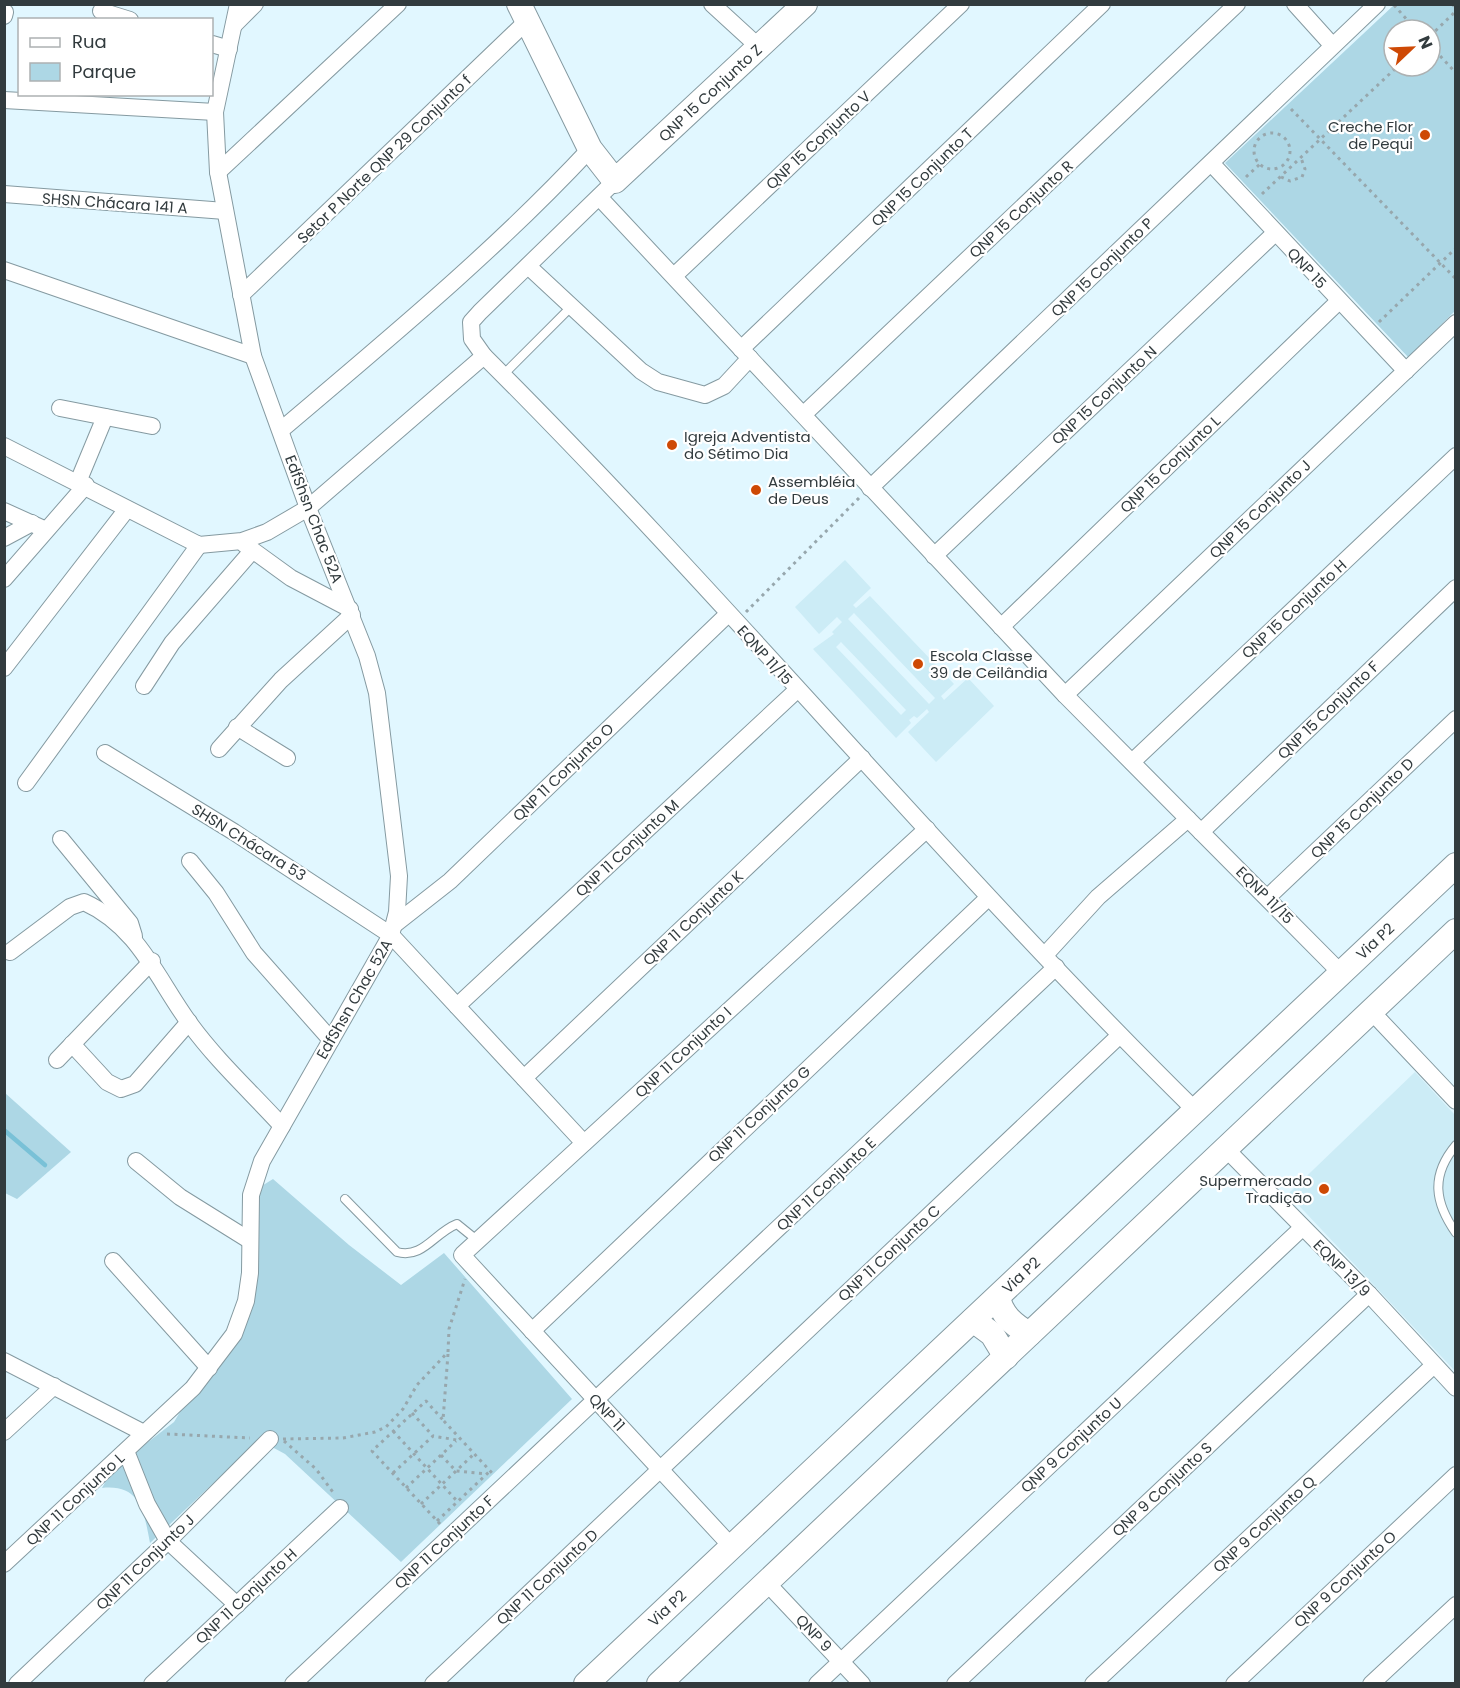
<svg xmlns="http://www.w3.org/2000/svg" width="1460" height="1688" viewBox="0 0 1460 1688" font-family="Poppins,sans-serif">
<rect width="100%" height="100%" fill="#e1f7ff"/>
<g fill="#ccecf6" fill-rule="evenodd">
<path d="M845,560L871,588L853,605L856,608L870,596L954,684L941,696L944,700L968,678L994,706L936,762L908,732L929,712L927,709L917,718L914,716L909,720L911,723L896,738L813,649L834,634L832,632L842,622L837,617L819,634L795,607ZM854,613L935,698L929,704L848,619ZM841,642L906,710L901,715L836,647Z"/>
<polygon points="1415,1072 1455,1115 1455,1371 1288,1194"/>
</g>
<g fill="#add7e5" fill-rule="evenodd">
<path d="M1394,5H1456L1455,311L1408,357L1225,163ZM1394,30H1430V66H1394Z"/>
<polygon points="5,1093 71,1152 17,1199 5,1193"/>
<path d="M273,1179L349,1245L401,1285L444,1253L572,1399L401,1562L285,1454L259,1440L150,1543C144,1512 141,1484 102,1488L112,1470L174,1422L239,1313L252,1192Z"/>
</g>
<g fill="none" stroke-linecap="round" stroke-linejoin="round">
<polyline stroke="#79c1d7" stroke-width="4.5" points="4,1130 45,1165"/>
<defs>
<g id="lane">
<polyline points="503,375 570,308"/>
<path d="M1456,1145C1430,1176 1435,1203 1456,1233"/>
<path d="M345,1199L397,1252C423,1259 434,1233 457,1224L478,1241"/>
</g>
<g id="street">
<polyline points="712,4 759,47"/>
<polyline points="1295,4 1332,45"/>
<polyline points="101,11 130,20"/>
<polyline points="4,16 5,12"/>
<polyline points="234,25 255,4"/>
<polyline points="212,44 229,49"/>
<polyline points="4,100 215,112"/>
<polyline points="1211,163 1406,371"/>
<polyline points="218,172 398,4"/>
<path d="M615,181L480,312L471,322L472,339L484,356C729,600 949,868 1196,1111"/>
<polyline points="4,194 225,211"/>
<polyline points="599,197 1065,695 1341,973"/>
<polyline points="528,266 641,371 658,382 705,395 724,386 750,358"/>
<polyline points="4,270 253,356"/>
<polyline points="675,275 961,4"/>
<polyline points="241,295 526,22"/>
<polyline points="741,349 1102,4"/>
<polyline points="60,408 152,426"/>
<polyline points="804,414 1237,4"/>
<path d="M281,430C387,340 495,251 590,149"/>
<polyline points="4,446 199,545 242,541 267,532 308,508 484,356"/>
<polyline points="78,482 105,417"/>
<polyline points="870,488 1377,4"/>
<polyline points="4,511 46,530"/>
<polyline points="4,538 32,523"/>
<polyline points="244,544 291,578 350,609"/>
<polyline points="934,556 1275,233"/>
<polyline points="4,579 86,485"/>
<polyline points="1001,627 1339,301"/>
<polyline points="4,668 127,509"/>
<polyline points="144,686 172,643 252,551"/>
<polyline points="1065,695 1456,323"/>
<polyline points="237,727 287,758"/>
<polyline points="219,749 281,680 352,615"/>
<polyline points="105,753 234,832 391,935 584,1143"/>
<polyline points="1132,762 1456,456"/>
<polyline points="26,783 199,545"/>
<polyline points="1201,832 1456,588"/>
<polyline points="61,839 130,923 134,936"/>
<polyline points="190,861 216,893 254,953 331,1040"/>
<polyline points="1268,897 1456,719"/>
<polyline points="394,925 450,881 728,614"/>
<path d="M10,952L70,907L84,902C139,927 157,979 190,1024C217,1061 251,1092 282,1126"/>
<polyline points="1045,955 1098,897 1188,819"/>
<polyline points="457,1006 797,690"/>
<polyline points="1371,1011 1456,1101"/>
<polyline points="72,1044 107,1082 121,1089 135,1084 189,1022"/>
<polyline points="57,1060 152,961"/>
<polyline points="524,1078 862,758"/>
<polyline points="1226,1149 1369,1294 1456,1388"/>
<polyline points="136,1161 180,1197 249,1240"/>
<polyline points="113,1261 209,1368"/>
<polyline points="532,1331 988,898"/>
<polyline points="4,1361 144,1433"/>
<polyline points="4,1432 54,1386"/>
<polyline points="126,1451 147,1504 168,1541 237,1605"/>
<polyline points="732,1547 462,1255 927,829"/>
<polyline points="4,1564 193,1388 234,1334 246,1301 250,1273 251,1195 262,1161 391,935 397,912 399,876 377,693 367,656 308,508 253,356 218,172 215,112 238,4"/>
<polyline points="766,1582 862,1684"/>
<polyline points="17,1684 168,1541 270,1439"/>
<polyline points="152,1684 340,1508"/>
<polyline points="293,1684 1056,967"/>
<polyline points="433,1684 1119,1036"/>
<polyline points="817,1684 1302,1228"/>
<polyline points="955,1684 1369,1294"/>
<polyline points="1093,1684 1434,1365"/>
<polyline points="1234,1684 1456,1475"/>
<polyline points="1371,1684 1456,1605"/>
</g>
<g id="secondary">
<polyline points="519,4 590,149 615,181 805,4"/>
<path d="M998,1297C1001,1315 1014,1325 1029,1334"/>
<polyline points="973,1320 992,1334 1006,1357"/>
<polyline points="586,1684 1456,865"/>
<polyline points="659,1684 1456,931"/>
</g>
</defs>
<use href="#lane" stroke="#859aa1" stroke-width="10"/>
<use href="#street" stroke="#859aa1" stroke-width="18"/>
<use href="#secondary" stroke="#859aa1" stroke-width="26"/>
<g stroke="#97a7ad" stroke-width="3" stroke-dasharray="3 4.5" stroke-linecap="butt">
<polyline points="1452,4 1456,8"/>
<polyline points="1394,5 1416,30"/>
<polyline points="1430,36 1456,11"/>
<polyline points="1430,45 1456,73"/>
<polyline points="1291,109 1456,279"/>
<circle cx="1272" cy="151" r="18"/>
<polyline points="1246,177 1260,164"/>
<polyline points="1281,177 1290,181 1302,177 1305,169 1301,158"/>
<polyline points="1262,194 1398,66"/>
<polyline points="1379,322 1456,248"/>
<polyline points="746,612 860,497"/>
<polyline points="448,1354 443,1420 493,1474"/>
<polyline points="412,1413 433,1436"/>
<polyline points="393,1431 457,1501"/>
<polyline points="167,1434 250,1438"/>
<polyline points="283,1439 343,1438 375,1432 386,1427 403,1409 417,1385 448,1352 449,1329 465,1279"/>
<polyline points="284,1441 316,1469 335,1495"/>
<polyline points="441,1455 456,1471 486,1474"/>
<polyline points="393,1473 433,1436 457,1440"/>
<polyline points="406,1488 456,1441"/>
<polyline points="421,1504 474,1454"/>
<polyline points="437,1521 490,1471"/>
<polyline points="440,1524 372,1451 426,1401 443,1420"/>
</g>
<use href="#lane" stroke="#fff" stroke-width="8"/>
<use href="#street" stroke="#fff" stroke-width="16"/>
<use href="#secondary" stroke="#fff" stroke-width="24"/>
</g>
<g fill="#ce4905" stroke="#fff" stroke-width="2">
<circle cx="1425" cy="135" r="6"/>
<circle cx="672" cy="445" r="6"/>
<circle cx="756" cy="490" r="6"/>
<circle cx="918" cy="664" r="6"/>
<circle cx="1324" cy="1189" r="6"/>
</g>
<g text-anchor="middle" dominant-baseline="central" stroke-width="4.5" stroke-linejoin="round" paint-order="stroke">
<g font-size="15" fill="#323b3e" stroke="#fff">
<text transform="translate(710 93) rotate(-43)">QNP 15 Conjunto Z</text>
<text transform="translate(818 140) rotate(-43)">QNP 15 Conjunto V</text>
<text transform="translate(384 159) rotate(-44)">Setor P Norte QNP 29 Conjunto f</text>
<text transform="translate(922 177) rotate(-44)">QNP 15 Conjunto T</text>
<text transform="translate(115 203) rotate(4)">SHSN Chácara 141 A</text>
<text transform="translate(1021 209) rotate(-43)">QNP 15 Conjunto R</text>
<text transform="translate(1102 267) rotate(-44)">QNP 15 Conjunto P</text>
<text transform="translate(1307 268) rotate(47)">QNP 15</text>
<text transform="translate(1104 395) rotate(-43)">QNP 15 Conjunto N</text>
<text transform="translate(1170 464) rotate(-44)">QNP 15 Conjunto L</text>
<text transform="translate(1260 509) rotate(-44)">QNP 15 Conjunto J</text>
<text transform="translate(314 519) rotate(69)">EdfShsn Chac 52A</text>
<text transform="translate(1294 609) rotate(-43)">QNP 15 Conjunto H</text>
<text transform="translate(765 655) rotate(48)">EQNP 11/15</text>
<text transform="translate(1328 710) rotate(-44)">QNP 15 Conjunto F</text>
<text transform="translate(563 772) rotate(-44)">QNP 11 Conjunto O</text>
<text transform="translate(1362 808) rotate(-44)">QNP 15 Conjunto D</text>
<text transform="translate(249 842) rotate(32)">SHSN Chácara 53</text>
<text transform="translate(627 848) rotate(-43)">QNP 11 Conjunto M</text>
<text transform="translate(1265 895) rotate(45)">EQNP 11/15</text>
<text transform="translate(693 918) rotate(-43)">QNP 11 Conjunto K</text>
<text transform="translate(1375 941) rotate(-43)">Via P2</text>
<text transform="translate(354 999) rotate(-60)">EdfShsn Chac 52A</text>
<text transform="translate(683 1052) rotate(-43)">QNP 11 Conjunto I</text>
<text transform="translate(759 1114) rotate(-43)">QNP 11 Conjunto G</text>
<text transform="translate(826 1184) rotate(-43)">QNP 11 Conjunto E</text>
<text transform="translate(889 1253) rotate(-43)">QNP 11 Conjunto C</text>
<text transform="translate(1342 1268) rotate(45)">EQNP 13/9</text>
<text transform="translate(1021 1275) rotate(-43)">Via P2</text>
<text transform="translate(607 1412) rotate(47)">QNP 11</text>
<text transform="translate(1071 1445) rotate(-43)">QNP 9 Conjunto U</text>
<text transform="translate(1162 1489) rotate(-43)">QNP 9 Conjunto S</text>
<text transform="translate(75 1499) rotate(-43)">QNP 11 Conjunto L</text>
<text transform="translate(1264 1524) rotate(-43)">QNP 9 Conjunto Q</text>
<text transform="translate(444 1542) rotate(-43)">QNP 11 Conjunto F</text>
<text transform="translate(145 1562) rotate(-44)">QNP 11 Conjunto J</text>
<text transform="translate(547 1577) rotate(-43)">QNP 11 Conjunto D</text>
<text transform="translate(1345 1579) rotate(-43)">QNP 9 Conjunto O</text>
<text transform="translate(246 1596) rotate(-43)">QNP 11 Conjunto H</text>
<text transform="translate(667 1608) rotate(-43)">Via P2</text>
<text transform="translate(814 1633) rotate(47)">QNP 9</text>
</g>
<g font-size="15" fill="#323b3e" stroke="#fff" text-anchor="start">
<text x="1413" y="126" text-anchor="end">Creche Flor<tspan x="1413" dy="17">de Pequi</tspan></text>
<text x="684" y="436">Igreja Adventista<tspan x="684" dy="17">do Sétimo Dia</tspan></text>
<text x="768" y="481">Assembléia<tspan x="768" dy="17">de Deus</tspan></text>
<text x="930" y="655">Escola Classe<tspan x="930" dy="17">39 de Ceilândia</tspan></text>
<text x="1312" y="1180" text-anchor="end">Supermercado<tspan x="1312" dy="17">Tradição</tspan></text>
</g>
</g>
<rect width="1460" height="1688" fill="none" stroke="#323b3e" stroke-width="12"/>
<rect x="18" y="18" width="195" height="78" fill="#ffffff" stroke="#adb1b2" stroke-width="1.5"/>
<rect x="30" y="38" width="30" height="9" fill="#ffffff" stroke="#adb1b2" stroke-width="1.5"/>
<text x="72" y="48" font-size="18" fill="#323b3e">Rua</text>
<rect x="30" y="63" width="30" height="18" fill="#add7e5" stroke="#adb1b2" stroke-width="1.5"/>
<text x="72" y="78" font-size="18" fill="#323b3e">Parque</text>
<g transform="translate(1412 48) rotate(67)"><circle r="28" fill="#ffffff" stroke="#adb1b2" stroke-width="1.5"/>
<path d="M0-4.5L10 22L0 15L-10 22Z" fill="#ce4905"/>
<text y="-9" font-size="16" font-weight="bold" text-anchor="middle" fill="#323b3e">N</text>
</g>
</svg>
